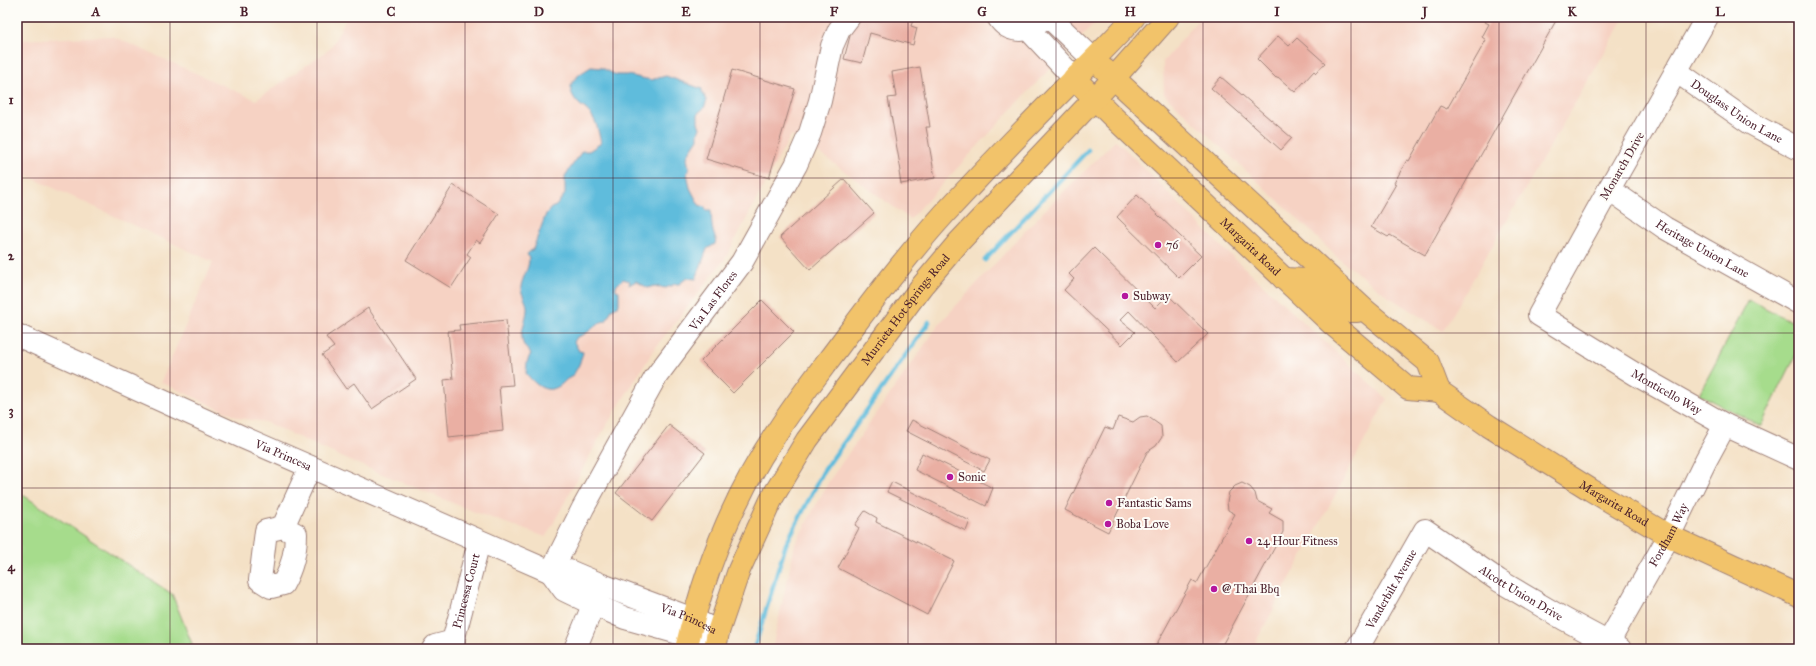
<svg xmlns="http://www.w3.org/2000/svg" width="1816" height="666" viewBox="0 0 1816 666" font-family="'IM FELL Great Primer',serif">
<rect width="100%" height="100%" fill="#fdfcf7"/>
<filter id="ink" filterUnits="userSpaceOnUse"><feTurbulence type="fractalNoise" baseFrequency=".025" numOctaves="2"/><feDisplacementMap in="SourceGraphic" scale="8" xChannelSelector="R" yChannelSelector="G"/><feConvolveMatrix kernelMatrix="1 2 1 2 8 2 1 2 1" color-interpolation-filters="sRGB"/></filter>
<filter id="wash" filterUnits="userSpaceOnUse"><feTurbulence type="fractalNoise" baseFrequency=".012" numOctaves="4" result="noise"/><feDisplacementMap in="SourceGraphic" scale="16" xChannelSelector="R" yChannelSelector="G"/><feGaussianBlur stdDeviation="0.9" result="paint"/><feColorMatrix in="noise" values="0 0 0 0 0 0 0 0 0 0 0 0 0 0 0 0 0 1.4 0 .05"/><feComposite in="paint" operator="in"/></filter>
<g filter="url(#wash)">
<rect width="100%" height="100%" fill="#f4e1c6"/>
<g fill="#f6d2c3">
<polygon points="347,17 1101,17 1038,81 910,219 825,157 791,135 725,259 655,348 603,431 546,537 477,513 346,459 265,422 239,418 161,382 213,262 17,171 17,40 112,36 256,100 330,49"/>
<polygon points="1200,17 1625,17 1443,331 1389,297 1338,258 1301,222 1164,94 1163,62"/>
<polygon points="1116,140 1224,249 1387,399 1252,649 772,649 795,544 829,481 940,323 1043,212"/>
</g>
<g fill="#a6dc8c" stroke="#787e5c">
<polygon points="1749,300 1799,325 1799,349 1761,426 1699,394"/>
<polygon points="17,491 172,594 194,649 17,649"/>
</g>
<path fill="#5ebcdc" stroke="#546e84" d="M591,67L602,68L616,75H627L651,80L666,76L702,89V92L707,100L704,108L698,113V122L700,128L698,133V139L688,154L687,158L689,169L687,173L690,188L699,205L705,207L706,210H711C712,221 711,230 716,239L715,244L707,249L696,279L687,278L679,284H675L666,288L654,286L648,288L636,281L629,285L630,281L623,279L615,287L616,290L619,291V305L612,309L606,321C596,321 591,334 577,337L574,342L579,351L583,352C582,359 577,371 571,377C568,379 568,378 566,380C551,397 537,388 526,373L527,362L531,353C514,341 526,324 527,310C528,303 522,296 521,289C520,279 534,263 527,254L533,249L546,214L551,208L556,206L565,194V176L582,151H589L601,143C599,134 597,123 592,116C588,110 582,107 578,103C562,85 576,76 591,67Z"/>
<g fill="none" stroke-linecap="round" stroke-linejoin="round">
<g stroke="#5ebcdc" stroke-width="4.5">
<polyline points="985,260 1088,150"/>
<polyline points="754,649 786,544 823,472 929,322"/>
</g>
</g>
<g id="blocks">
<g fill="#eaafa3">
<polygon points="855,17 914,17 911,26 917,28 913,45 870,33 862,63 844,59"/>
<polygon points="1488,17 1558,17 1425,255 1390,235 1388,237 1371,227 1396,184 1394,183 1407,160 1409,161 1440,106 1447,109 1486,40 1482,37 1489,24 1485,22"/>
<polygon points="1278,36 1289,46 1297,38 1325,63 1316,73 1314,71 1295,92 1278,77 1276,78 1257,59"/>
<polygon points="920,67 930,127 926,127 935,178 901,184 899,172 901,171 888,98 896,97 892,72"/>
<polygon points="732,70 795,89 769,178 706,159"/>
<polygon points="1221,77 1292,138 1281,150 1211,88"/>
<polygon points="844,179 874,213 810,270 780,237"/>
<polygon points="453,185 499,214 480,243 476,240 467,254 471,257 451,288 406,260"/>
<polygon points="1137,195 1201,256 1179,278 1117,217"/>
<polygon points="1094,248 1155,308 1168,295 1208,334 1178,362 1129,311 1120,320 1135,332 1122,345 1064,290 1074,279 1069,274"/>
<polygon points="762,300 794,332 733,393 701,361"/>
<polygon points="368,308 416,379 372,409 354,383 346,389 322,355 334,347 326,337"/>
<polygon points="506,320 513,385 499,386 503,431 449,437 444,380 453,379 448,331 460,330 459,325"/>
<polygon points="1147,416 1161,426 1162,437 1156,446 1147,452 1108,532 1065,510 1105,427 1113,430 1118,417 1133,422 1140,417"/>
<polygon points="912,420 990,460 984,471 906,431"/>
<polygon points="669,425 705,453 652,521 616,493"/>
<polygon points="922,453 993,488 986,506 915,470"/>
<polygon points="892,482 970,521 966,531 887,492"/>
<polygon points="1242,483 1250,487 1255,493 1257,501 1272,509 1269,513 1283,521 1283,532 1220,649 1154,649 1192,580 1197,583 1235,514 1228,510 1227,502 1229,492 1235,486"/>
<polygon points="865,511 877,518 876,522 954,561 927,615 838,568 859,528 855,525"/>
</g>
</g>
</g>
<g filter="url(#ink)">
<use href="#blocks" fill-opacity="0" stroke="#9f8078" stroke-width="1"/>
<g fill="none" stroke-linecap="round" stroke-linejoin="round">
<defs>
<g id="minor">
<path d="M998,17C1008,33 1027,34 1040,21"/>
<polyline points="1049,17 1094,60"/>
<path id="s1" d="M1707,17L1609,189L1539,315L1635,374L1725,425L1799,459"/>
<polyline points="1028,29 1074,78"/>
<path id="s2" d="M1676,71L1750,123L1799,149"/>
<path id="s3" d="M1609,189L1665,228L1799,303"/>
<path id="s4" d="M17,335L242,437L551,572L569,571L602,585L693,619L718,632"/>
<path d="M283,527L296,534C296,553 292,568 283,584L271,587L260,580L266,531L283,527L310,467"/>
<path id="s5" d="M551,572L583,508L655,378L742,262L796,165L810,133L820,101L832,46L839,30L849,17"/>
<polyline points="551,572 564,590 593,604 625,618 689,636 707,633"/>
<path id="s6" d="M1608,643L1669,536L1706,460L1725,425"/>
<polyline points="433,649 435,646 454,641"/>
<path id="s7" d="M451,649L479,542"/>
<polyline points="575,649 599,591"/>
<path id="s8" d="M1357,649L1425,530L1498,580L1564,619L1620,649"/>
</g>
<g id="major">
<polyline points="1104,69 1366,311 1428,362 1439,391"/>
<path id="s9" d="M1074,78L1111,115L1331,323L1408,388L1439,391L1489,426L1591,490L1669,536L1799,596"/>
<polyline points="1284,279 1307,280 1346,311 1357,311"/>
<path d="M686,649C704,572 733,497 777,432C796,402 818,374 839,346C873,300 907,255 945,213C987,168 1030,123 1074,79C1094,59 1115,39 1134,17"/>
<path id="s10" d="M715,649L718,632L739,570L772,498L807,440L921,287L958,243L1114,78L1168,17"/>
</g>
</defs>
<use href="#minor" stroke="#9f8078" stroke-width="24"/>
<use href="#major" stroke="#9f8078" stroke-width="24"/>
<use href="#minor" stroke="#fff" stroke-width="22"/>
<use href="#major" stroke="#f2c36a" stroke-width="22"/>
</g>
</g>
<path fill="none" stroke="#4a1f2b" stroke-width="1" stroke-opacity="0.55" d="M170,17V649M317,17V649M465,17V649M613,17V649M760,17V649M908,17V649M1056,17V649M1203,17V649M1351,17V649M1499,17V649M1646,17V649M17,178H1799M17,333H1799M17,488H1799"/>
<g fill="#b5179e" stroke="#fdfcf7" stroke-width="1.5">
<circle cx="1158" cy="245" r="4"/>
<circle cx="1125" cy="296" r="4"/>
<circle cx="950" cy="477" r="4"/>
<circle cx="1109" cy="503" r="4"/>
<circle cx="1108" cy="524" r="4"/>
<circle cx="1249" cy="541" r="4"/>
<circle cx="1214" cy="589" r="4"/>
</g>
<g text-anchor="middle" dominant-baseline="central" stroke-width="4" stroke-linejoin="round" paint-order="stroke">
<g font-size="12" fill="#4a1f2b" stroke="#fdfcf7">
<text stroke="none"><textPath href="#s2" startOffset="73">Douglass Union Lane</textPath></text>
<text transform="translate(1622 166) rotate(-60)">Monarch Drive</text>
<text stroke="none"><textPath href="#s9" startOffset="244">Margarita Road</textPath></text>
<text stroke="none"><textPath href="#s3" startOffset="111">Heritage Union Lane</textPath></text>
<text stroke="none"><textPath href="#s5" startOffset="317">Via Las Flores</textPath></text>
<text stroke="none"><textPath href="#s10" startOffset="393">Murrieta Hot Springs Road</textPath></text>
<text stroke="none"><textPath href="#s1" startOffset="491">Monticello Way</textPath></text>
<text stroke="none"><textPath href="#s4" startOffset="292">Via Princesa</textPath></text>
<text stroke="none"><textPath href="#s9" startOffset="695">Margarita Road</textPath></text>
<text stroke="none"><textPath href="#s6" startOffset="124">Fordham Way</textPath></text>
<text stroke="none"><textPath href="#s8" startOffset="69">Vanderbilt Avenue</textPath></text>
<text stroke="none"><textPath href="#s7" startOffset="60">Princessa Court</textPath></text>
<text stroke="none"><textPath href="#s8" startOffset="252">Alcott Union Drive</textPath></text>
<text stroke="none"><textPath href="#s4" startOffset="731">Via Princesa</textPath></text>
</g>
<g font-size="12" fill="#4a1f2b" stroke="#fdfcf7" text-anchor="start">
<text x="1166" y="245">76</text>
<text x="1133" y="296">Subway</text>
<text x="958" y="477">Sonic</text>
<text x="1117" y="503">Fantastic Sams</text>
<text x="1116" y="524">Boba Love</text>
<text x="1257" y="541">24 Hour Fitness</text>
<text x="1222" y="589">@ Thai Bbq</text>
</g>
</g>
<rect width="1816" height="666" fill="none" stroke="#fdfcf7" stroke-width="44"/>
<rect x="22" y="22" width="1772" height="622" fill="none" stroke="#4a1f2b" stroke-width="1.5"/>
<g font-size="13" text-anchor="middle" font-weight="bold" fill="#4a1f2b">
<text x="96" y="16">A</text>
<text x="244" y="16">B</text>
<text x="391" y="16">C</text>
<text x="539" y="16">D</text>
<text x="686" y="16">E</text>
<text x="834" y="16">F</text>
<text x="982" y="16">G</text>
<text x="1130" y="16">H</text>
<text x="1277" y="16">I</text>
<text x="1425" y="16">J</text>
<text x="1572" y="16">K</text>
<text x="1720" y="16">L</text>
<text x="11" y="104">1</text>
<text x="11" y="260">2</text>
<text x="11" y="415">3</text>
<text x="11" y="571">4</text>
</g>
</svg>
